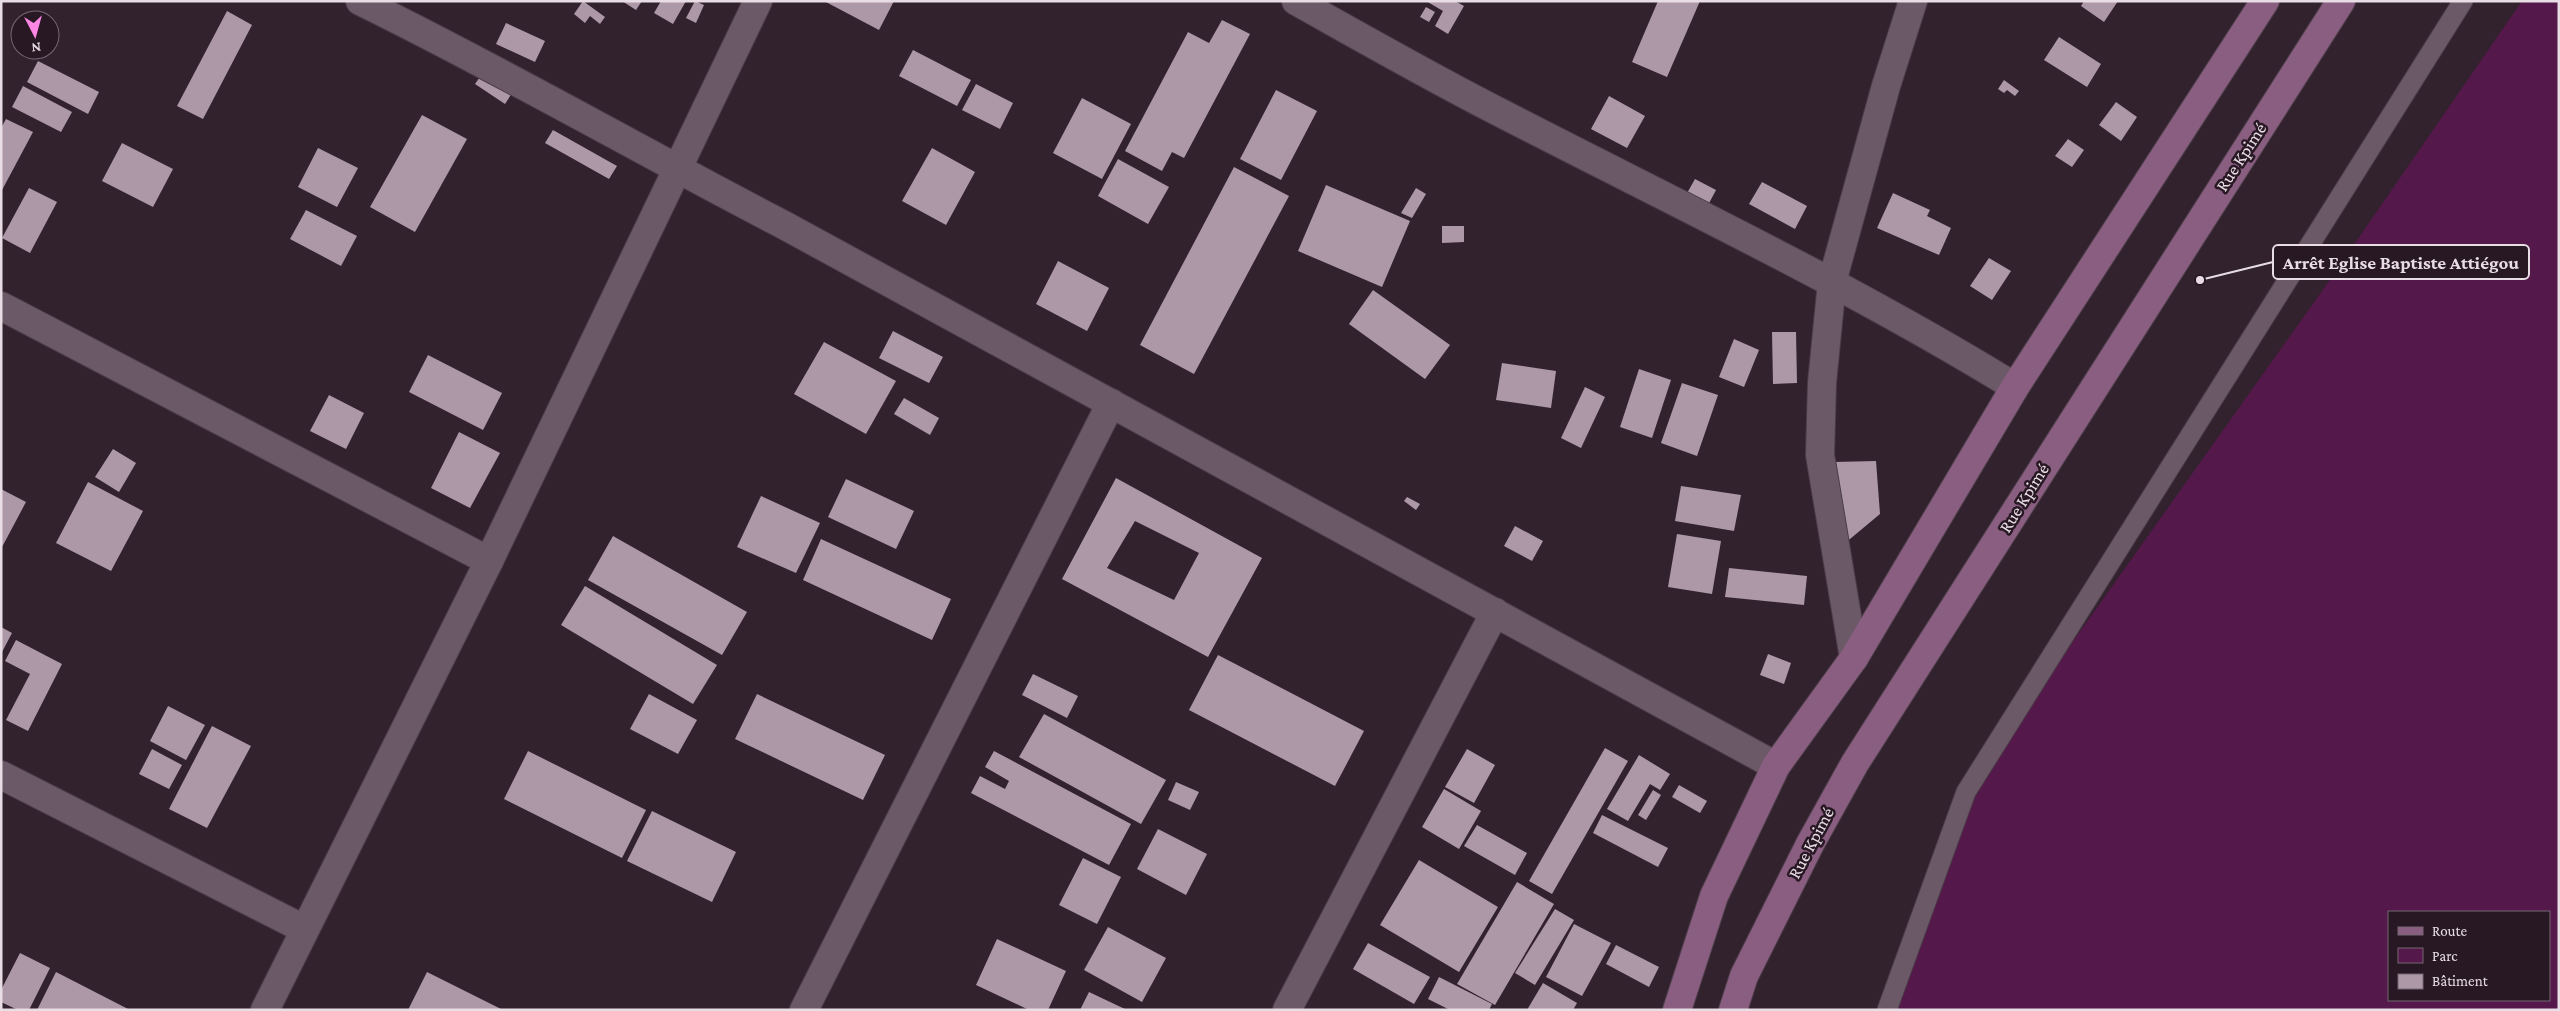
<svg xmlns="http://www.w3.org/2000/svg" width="2560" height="1011" viewBox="0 0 2560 1011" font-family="'Crimson Pro',serif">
<rect width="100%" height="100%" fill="#32222e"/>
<path fill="#55184a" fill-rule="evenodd" d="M2522,1H2559V1010H1894L1966,792L2322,291ZM2389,912H2549V1000H2389Z"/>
<g fill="#ad98a7" fill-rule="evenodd">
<polygon points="583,1 605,17 600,24 590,16 585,23 574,14"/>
<polygon points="622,1 642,1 636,10"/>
<polygon points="661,1 686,1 673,24 654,13"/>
<polygon points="695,1 704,5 696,23 686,18"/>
<polygon points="824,1 894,1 879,30"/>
<polygon points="1426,1 1455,1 1464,6 1448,34 1435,26 1443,11"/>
<polygon points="1658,1 1700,1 1667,77 1632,62"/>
<polygon points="2084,1 2118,1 2104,22 2081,6"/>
<polygon points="1426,7 1435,12 1429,22 1420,17"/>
<polygon points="227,11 252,25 203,119 177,106"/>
<polygon points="1222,20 1250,34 1184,158 1172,152 1162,171 1125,151 1188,32 1209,43"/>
<polygon points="506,23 545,41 535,62 496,44"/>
<polygon points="2059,37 2101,64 2087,87 2044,60"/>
<polygon points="913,50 971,80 957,106 899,76"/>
<polygon points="38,61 99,92 88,114 27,82"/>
<polygon points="482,74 512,93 505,104 475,84"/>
<polygon points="2004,80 2019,91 2015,96 2007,90 2004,93 1998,89"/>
<polygon points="976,84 1013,103 1000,129 962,110"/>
<polygon points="23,86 72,112 61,132 12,107"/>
<polygon points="1276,90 1317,111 1281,180 1240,159"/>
<polygon points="1609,96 1645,116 1627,148 1591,129"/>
<polygon points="1082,98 1131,124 1102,179 1053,153"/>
<polygon points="2116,102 2137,117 2121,141 2099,125"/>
<polygon points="422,115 467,139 415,232 370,207"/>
<polygon points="6,119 33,132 1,192 1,128"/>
<polygon points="553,130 617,166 609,179 545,143"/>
<polygon points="2068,139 2084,150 2072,167 2055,156"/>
<polygon points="122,143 173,169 153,207 102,181"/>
<polygon points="318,148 358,168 337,207 298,187"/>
<polygon points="932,148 975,172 946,225 902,201"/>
<polygon points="1118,159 1169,187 1148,224 1098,196"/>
<polygon points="1234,167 1289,196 1194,374 1140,345"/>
<polygon points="1695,179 1716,190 1707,207 1686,195"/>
<polygon points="1762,182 1807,206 1795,229 1749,204"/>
<polygon points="1326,185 1410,221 1382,287 1298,251"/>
<polygon points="29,188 57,202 30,253 2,238"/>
<polygon points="1416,188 1426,194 1412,218 1401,213"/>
<polygon points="1893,193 1930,210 1927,216 1951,228 1939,255 1877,228"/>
<polygon points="306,210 357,236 341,266 290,239"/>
<polygon points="1442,226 1464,226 1464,242 1442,243"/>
<polygon points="1989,258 2011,271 1992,300 1970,286"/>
<polygon points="1058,261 1109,288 1087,331 1036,304"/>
<polygon points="1373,290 1450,345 1425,379 1349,324"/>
<polygon points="893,331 943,357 929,383 879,358"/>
<polygon points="1772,332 1796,332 1797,383 1773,384"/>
<polygon points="1734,339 1759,350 1744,387 1719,377"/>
<polygon points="824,342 896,381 866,434 794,394"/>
<polygon points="428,355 502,393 483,430 409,392"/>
<polygon points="1502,363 1556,371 1551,408 1496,400"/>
<polygon points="1639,369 1671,380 1652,438 1620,427"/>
<polygon points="1682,383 1718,395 1697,456 1661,443"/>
<polygon points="1585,387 1605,397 1581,448 1561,438"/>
<polygon points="329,395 364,413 346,449 310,431"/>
<polygon points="904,398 939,418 930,435 894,414"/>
<polygon points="459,432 500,453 470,508 431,488"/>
<polygon points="113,449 136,463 119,492 95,477"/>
<polygon points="1876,461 1880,514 1838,549 1834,462"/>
<path d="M1116,478L1262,558L1208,657L1062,579ZM1135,521L1199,553L1174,600L1107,568Z"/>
<polygon points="846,479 914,511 896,549 828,517"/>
<polygon points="88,482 143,511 111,571 56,543"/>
<polygon points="1681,486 1741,495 1734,531 1675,521"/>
<polygon points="1,489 26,502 1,549"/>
<polygon points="761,496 820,523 796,573 737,547"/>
<polygon points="1407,497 1420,504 1416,510 1404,501"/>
<polygon points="1515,526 1543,541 1532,561 1504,546"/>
<polygon points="1677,534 1721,541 1712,594 1668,587"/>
<polygon points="613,536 747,612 722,655 588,580"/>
<polygon points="821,539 951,599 932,640 803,580"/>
<polygon points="1729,568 1807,576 1804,605 1725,597"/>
<polygon points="585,586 717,665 693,704 561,625"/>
<polygon points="1,627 12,633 1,654"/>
<polygon points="16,640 62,664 28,731 6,720 30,674 5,661"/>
<polygon points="1768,654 1791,663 1784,684 1760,675"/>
<polygon points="1218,655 1364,731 1335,786 1189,710"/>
<polygon points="1033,674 1078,696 1067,718 1022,695"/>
<polygon points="649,694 697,720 678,754 630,729"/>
<polygon points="757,694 885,755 863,800 735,739"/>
<polygon points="168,706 205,725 186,760 150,741"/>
<polygon points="1044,714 1166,780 1141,824 1019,757"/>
<polygon points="212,726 251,746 207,828 169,809"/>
<polygon points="1605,748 1628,761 1552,894 1529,881"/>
<polygon points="152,749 182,765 169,789 139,774"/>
<polygon points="1467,749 1495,765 1474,803 1445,787"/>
<polygon points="528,751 646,810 622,858 504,799"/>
<polygon points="994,751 1131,824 1109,865 971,793 980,776 1005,789 1009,781 985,767"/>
<polygon points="1639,755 1670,774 1660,790 1650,784 1628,821 1607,809"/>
<polygon points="1176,782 1199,792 1190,810 1168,800"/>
<polygon points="1679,785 1707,801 1700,813 1672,797"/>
<polygon points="1444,789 1481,811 1459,849 1422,827"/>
<polygon points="1653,790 1661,795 1646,820 1638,815"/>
<polygon points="652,811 736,852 712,902 627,861"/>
<polygon points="1602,815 1668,848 1658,867 1593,833"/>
<polygon points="1477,825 1527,853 1515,875 1464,846"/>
<polygon points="1158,829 1207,854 1186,895 1137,869"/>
<polygon points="1083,858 1121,877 1097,924 1059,905"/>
<polygon points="1419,860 1498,907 1459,972 1380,925"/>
<polygon points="1517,882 1554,904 1495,1005 1457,984"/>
<polygon points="1555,909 1574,920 1535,985 1515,973"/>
<polygon points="1574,924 1611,943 1582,996 1546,977"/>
<polygon points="1108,927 1166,958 1142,1002 1084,970"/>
<polygon points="997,939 1066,971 1048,1010 1029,1010 976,985"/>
<polygon points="1368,943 1430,977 1414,1004 1353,969"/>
<polygon points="1616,945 1659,967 1649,987 1606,964"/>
<polygon points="20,953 50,968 29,1010 18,1010 1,1002 1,990"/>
<polygon points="56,972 130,1010 37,1010"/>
<polygon points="427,972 503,1010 408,1010"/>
<polygon points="1439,977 1492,1004 1489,1010 1450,1010 1428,999"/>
<polygon points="1543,983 1577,1003 1573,1010 1527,1010"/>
<polygon points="1089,992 1127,1010 1080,1010"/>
</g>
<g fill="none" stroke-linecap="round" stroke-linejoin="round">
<defs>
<polyline id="service" points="1887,1010 1966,792 2463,1"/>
<g id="minor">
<path d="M360,1C503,71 641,151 782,224L1776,766"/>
<path d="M1296,1C1364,39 1432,78 1501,113C1673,202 1849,285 2015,387"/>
<polyline points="1,306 489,561"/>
<polyline points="1854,658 1820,455 1822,383 1832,282 1886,86 1913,1"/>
<polyline points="1,775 304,929"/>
<polyline points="265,1010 489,561 758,1"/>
<polyline points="804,1010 1111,403"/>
<polyline points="1287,1010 1495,612"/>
</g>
<g id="secondary">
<polyline points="1677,1010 1714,896 1776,766 1854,658 2015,387 2265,1"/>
<polyline points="1733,1010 1744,976 1810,844 1855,763 2341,1"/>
</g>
</defs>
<use href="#service" stroke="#4b3d48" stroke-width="21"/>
<use href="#minor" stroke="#4b3d48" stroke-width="30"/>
<use href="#secondary" stroke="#4b3d48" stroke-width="30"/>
<use href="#service" stroke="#6c5967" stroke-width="19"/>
<use href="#minor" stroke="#6c5967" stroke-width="28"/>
<use href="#secondary" stroke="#8a5e80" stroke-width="28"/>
</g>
<g text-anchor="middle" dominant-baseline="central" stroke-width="5" stroke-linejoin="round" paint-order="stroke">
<g font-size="18" fill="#e8dde5" stroke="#281824">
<text transform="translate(2241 157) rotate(-57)">Rue Kpimé</text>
<text transform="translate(2024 498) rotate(-58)">Rue Kpimé</text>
<text transform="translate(1811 843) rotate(-62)">Rue Kpimé</text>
</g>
</g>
<path fill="none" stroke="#e8dde5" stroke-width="2" d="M2200 280L2273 262"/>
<circle fill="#e8dde5" stroke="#281824" stroke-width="2" cx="2200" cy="280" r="5"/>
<rect fill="#281824" stroke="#e8dde5" stroke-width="2" x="2273" y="245" width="256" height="34" rx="5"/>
<g font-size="19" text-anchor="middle" font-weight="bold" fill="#e8dde5">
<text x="2401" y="269">Arrêt Eglise Baptiste Attiégou</text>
</g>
<rect width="2560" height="1011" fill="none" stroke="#e8dde5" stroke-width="5"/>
<rect x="2388" y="911" width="162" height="90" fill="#281824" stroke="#756771"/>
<rect x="2398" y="927" width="25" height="8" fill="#8a5e80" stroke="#756771"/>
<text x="2432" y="936" font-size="15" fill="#e8dde5">Route</text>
<rect x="2398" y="948" width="25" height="15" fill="#55184a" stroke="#756771"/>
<text x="2432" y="961" font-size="15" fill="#e8dde5">Parc</text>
<rect x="2398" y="974" width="25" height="15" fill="#ad98a7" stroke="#756771"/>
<text x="2432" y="986" font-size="15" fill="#e8dde5">Bâtiment</text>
<g transform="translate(35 35) rotate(174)"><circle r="24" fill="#281824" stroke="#756771"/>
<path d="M0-4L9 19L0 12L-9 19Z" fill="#fc86e3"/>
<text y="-8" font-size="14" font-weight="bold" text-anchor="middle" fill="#e8dde5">N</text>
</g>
</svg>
